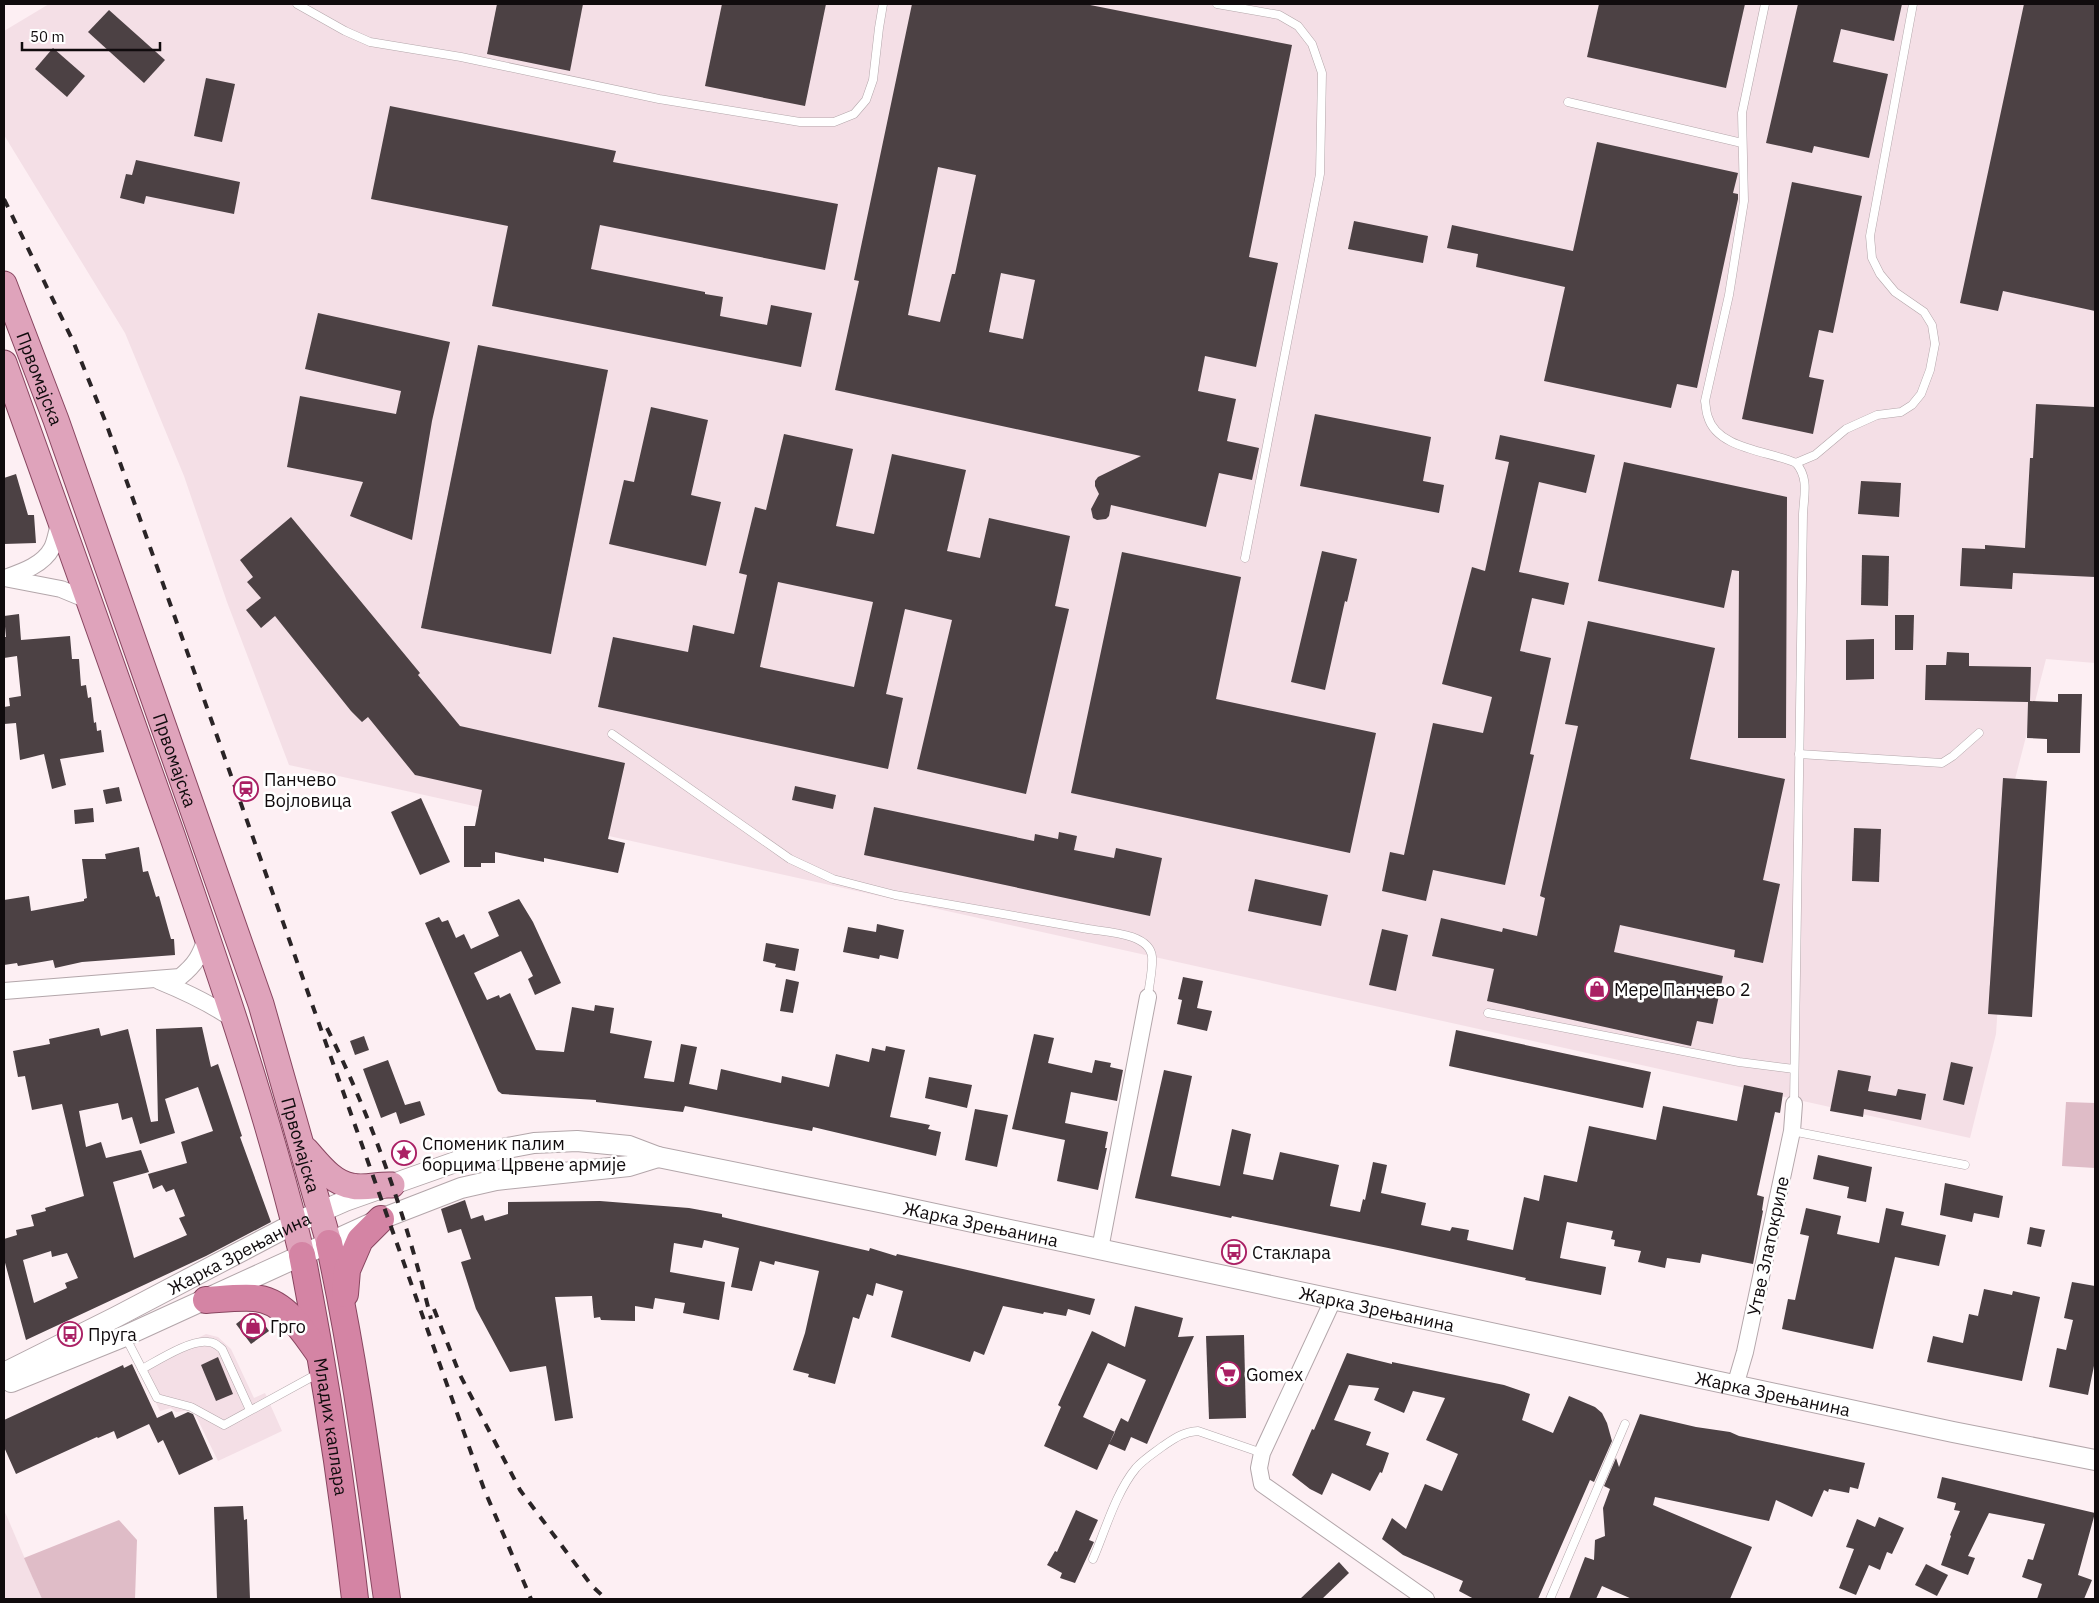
<svg xmlns="http://www.w3.org/2000/svg" width="2099" height="1603" viewBox="0 0 2099 1603" font-family="'IBM Plex Sans',sans-serif">
<rect width="100%" height="100%" fill="#fdeff3"/>
<g fill="#f4dfe6">
<polygon points="49,4 2095,4 2095,663 2046,659 2012,791 1996,1034 1970,1138 289,765 227,602 184,476 125,333 4,135 4,31"/>
<polygon points="206,1334 218,1337 231,1349 254,1398 265,1393 282,1431 218,1461 193,1410 176,1412 171,1408 160,1411 139,1367"/>
<polygon points="4,1510 8,1519 42,1599 4,1599"/>
</g>
<g fill="#dfbcc7">
<polygon points="2066,1102 2095,1103 2095,1168 2062,1166"/>
<polygon points="119,1520 137,1540 135,1599 42,1599 24,1558"/>
</g>
<g fill="#4c4144" fill-rule="evenodd">
<polygon points="497,4 583,4 570,71 487,54"/>
<polygon points="722,4 826,4 805,106 705,86"/>
<path d="M912,4H1085L1292,45L1249,257L1278,263L1256,367L1205,356L1198,391L1236,399L1227,441L1259,448L1252,480L1219,473L1206,527L1111,505L1109,516L1106,519L1097,520L1093,518L1091,509L1099,494L1095,486V481L1098,477L1141,456L835,390L859,281L854,280ZM938,167L976,175L955,274H952L940,322L908,315ZM1001,273L1035,280L1023,339L989,332Z"/>
<polygon points="1599,4 1745,4 1726,88 1587,57"/>
<polygon points="1798,4 1902,4 1894,41 1841,29 1833,62 1888,74 1869,158 1814,146 1812,153 1766,143"/>
<polygon points="2024,4 2095,4 2095,311 2003,291 1998,311 1960,303"/>
<polygon points="109,10 165,60 144,83 88,32"/>
<polygon points="53,48 85,76 67,97 35,69"/>
<polygon points="206,78 235,84 222,142 194,136"/>
<polygon points="390,106 616,151 613,162 838,204 825,270 600,225 591,269 705,292 705,294 723,297 720,316 767,325 771,305 812,313 801,367 492,306 508,226 371,199"/>
<polygon points="1597,142 1738,173 1733,193 1738,194 1738,199 1697,388 1677,384 1671,408 1544,381 1565,287 1476,267 1478,254 1447,248 1452,225 1573,251"/>
<polygon points="136,160 240,182 234,214 146,196 144,204 120,198 126,174 132,175"/>
<polygon points="1792,182 1862,196 1833,333 1819,330 1809,377 1824,380 1813,434 1742,419"/>
<polygon points="1354,221 1428,236 1423,263 1348,249"/>
<polygon points="318,313 450,342 432,421 412,540 350,516 363,482 287,467 300,396 396,414 401,391 305,369"/>
<polygon points="478,345 608,370 551,654 421,628"/>
<polygon points="2036,404 2095,407 2095,577 2013,573 2012,589 1960,586 1962,548 1985,549 1985,545 2025,548 2030,458 2033,458"/>
<polygon points="651,407 708,420 691,495 721,502 706,566 609,544 624,480 634,482"/>
<polygon points="1315,414 1431,437 1423,481 1444,485 1439,513 1300,486"/>
<path d="M784,434L853,449L836,526L874,534L892,454L966,470L947,551L980,558L989,518L1070,536L1055,606L1069,609L1026,794L917,769L952,620L905,609L886,694L903,698L888,769L598,707L613,637L688,652L693,625L734,634L747,575L739,573L755,507L766,510ZM778,582L873,602L854,687L760,667Z"/>
<polygon points="1500,435 1595,455 1586,493 1539,482 1519,572 1569,583 1564,605 1532,598 1520,651 1551,658 1530,754 1534,755 1505,885 1433,870 1426,901 1382,891 1390,852 1404,855 1433,723 1483,733 1492,697 1442,684 1472,567 1485,571 1509,462 1495,459"/>
<polygon points="1624,462 1787,497 1786,738 1738,738 1739,571 1732,570 1724,608 1598,581"/>
<polygon points="16,474 28,515 34,515 36,543 4,544 4,478"/>
<polygon points="1861,481 1901,483 1899,517 1858,514"/>
<polygon points="291,517 420,673 418,675 460,726 625,763 608,839 625,843 618,873 544,858 544,862 495,852 495,863 481,863 481,867 464,867 464,826 475,826 482,790 415,775 368,717 362,722 351,711 275,616 261,628 246,610 261,598 247,582 253,577 240,560"/>
<polygon points="1322,551 1357,559 1347,602 1345,601 1325,690 1291,682"/>
<polygon points="1122,552 1241,577 1216,699 1376,733 1350,853 1071,793"/>
<polygon points="1862,555 1889,556 1888,606 1861,605"/>
<polygon points="19,614 21,640 70,636 72,659 79,659 81,686 86,685 88,698 91,697 94,723 96,722 97,731 101,730 104,752 60,759 66,785 52,789 44,754 20,760 16,723 4,724 4,707 10,706 9,698 21,696 17,656 4,658 4,637 6,637 4,616"/>
<polygon points="1895,615 1914,615 1913,650 1895,650"/>
<polygon points="1588,621 1715,648 1690,759 1785,779 1763,880 1780,884 1763,963 1734,957 1735,950 1620,925 1614,952 1723,976 1713,1024 1697,1021 1691,1046 1487,1001 1494,969 1432,956 1441,918 1502,932 1503,928 1537,936 1545,898 1540,896 1578,726 1565,724"/>
<polygon points="1874,639 1874,679 1846,680 1846,640"/>
<polygon points="1947,652 1969,653 1969,666 2031,667 2030,701 2058,702 2058,694 2082,694 2080,753 2047,753 2047,739 2027,738 2028,702 1925,700 1926,665 1946,665"/>
<polygon points="2003,778 2047,781 2032,1017 1988,1014"/>
<polygon points="795,786 836,795 833,809 792,800"/>
<polygon points="119,787 122,801 106,804 103,790"/>
<polygon points="421,798 450,862 420,875 391,812"/>
<polygon points="874,807 1034,841 1035,834 1058,839 1059,832 1077,836 1074,850 1114,858 1116,848 1162,858 1150,916 864,855"/>
<polygon points="93,808 94,822 75,824 74,810"/>
<polygon points="1854,828 1881,829 1879,882 1852,881"/>
<polygon points="139,847 143,872 148,871 156,897 159,896 171,939 174,939 175,955 82,962 55,968 53,960 18,966 17,963 4,965 4,900 29,896 31,911 84,901 84,899 87,898 82,859 106,859 105,854"/>
<polygon points="1255,879 1328,895 1321,926 1248,911"/>
<polygon points="519,899 533,922 561,983 535,995 528,979 533,976 521,951 474,973 487,1000 499,995 500,998 510,993 536,1050 564,1052 572,1007 594,1011 595,1005 614,1008 610,1033 652,1041 644,1078 674,1082 681,1044 697,1047 689,1084 717,1090 721,1069 781,1083 782,1076 829,1087 836,1054 869,1062 872,1048 885,1051 886,1046 905,1050 890,1117 930,1125 928,1129 941,1132 936,1156 813,1127 812,1131 685,1106 683,1112 596,1102 596,1100 502,1094 498,1091 425,923 439,917 442,922 448,920 456,938 464,934 471,949 499,936 488,912"/>
<polygon points="877,924 904,930 898,959 880,955 879,959 843,952 848,927 876,932"/>
<polygon points="1382,929 1408,935 1396,991 1369,985"/>
<polygon points="766,943 799,949 795,971 775,967 776,964 763,961"/>
<polygon points="1183,977 1203,981 1197,1008 1212,1011 1207,1031 1177,1024 1182,1000 1178,999"/>
<polygon points="786,979 799,982 793,1013 780,1011"/>
<path d="M202,1027L211,1067L218,1064L242,1136L240,1137L271,1222L206,1256L26,1340L4,1259V1239L17,1235L16,1230L34,1226L31,1215L46,1211L45,1208L84,1196L62,1104L32,1110L25,1076L18,1077L13,1051L50,1044L49,1039L99,1028L101,1036L128,1029L151,1122L158,1121L156,1029ZM198,1087L213,1131L181,1142L187,1163L148,1174L153,1189L162,1185L166,1192L174,1189L185,1216L179,1218L187,1235L134,1258L113,1182L149,1172L141,1150L106,1158L101,1142L86,1147L79,1111L118,1103L122,1120L132,1117L140,1144L175,1133L165,1099ZM51,1251L52,1257L67,1253L78,1278L65,1283L67,1288L34,1303L23,1260Z"/>
<polygon points="1456,1030 1651,1072 1643,1108 1449,1066"/>
<polygon points="1034,1034 1054,1038 1048,1063 1092,1073 1095,1060 1111,1063 1110,1067 1123,1070 1117,1101 1071,1092 1065,1123 1108,1132 1105,1148 1107,1148 1098,1190 1057,1181 1065,1140 1012,1129"/>
<polygon points="364,1036 369,1050 355,1055 350,1041"/>
<polygon points="388,1060 405,1105 420,1101 425,1115 400,1124 396,1112 381,1118 363,1069"/>
<polygon points="1951,1062 1973,1067 1964,1105 1943,1100"/>
<polygon points="1164,1070 1192,1076 1171,1176 1220,1186 1232,1129 1251,1134 1243,1174 1273,1180 1280,1152 1339,1165 1330,1206 1360,1212 1363,1199 1365,1200 1373,1162 1387,1165 1381,1193 1426,1203 1421,1225 1450,1231 1452,1227 1469,1230 1467,1240 1513,1250 1524,1197 1539,1201 1544,1175 1577,1182 1589,1126 1656,1140 1663,1106 1737,1121 1744,1085 1783,1093 1780,1113 1775,1112 1757,1195 1764,1197 1762,1210 1763,1211 1753,1264 1702,1254 1700,1263 1667,1258 1665,1268 1638,1262 1641,1251 1614,1246 1615,1240 1611,1239 1613,1231 1567,1222 1560,1258 1606,1267 1601,1295 1525,1280 1526,1278 1393,1249 1232,1216 1231,1218 1135,1198"/>
<polygon points="1838,1070 1871,1076 1868,1091 1896,1096 1898,1089 1926,1094 1921,1120 1864,1109 1863,1117 1830,1111"/>
<polygon points="929,1077 972,1085 967,1108 925,1098"/>
<polygon points="975,1109 1008,1115 997,1167 965,1160"/>
<polygon points="1818,1155 1872,1167 1866,1202 1847,1198 1849,1187 1813,1179"/>
<polygon points="1945,1183 2003,1196 1999,1218 1974,1213 1972,1222 1940,1215"/>
<polygon points="465,1200 471,1219 483,1215 485,1221 508,1214 508,1202 600,1201 689,1208 722,1214 722,1217 869,1251 870,1248 896,1256 897,1254 1095,1299 1090,1315 1068,1309 1066,1316 1044,1312 1043,1314 1003,1306 984,1355 974,1351 970,1362 891,1337 903,1291 876,1283 873,1296 867,1294 859,1319 853,1317 835,1384 808,1377 809,1374 793,1370 805,1333 819,1271 775,1261 774,1265 760,1261 752,1291 731,1287 739,1248 704,1240 702,1248 674,1243 670,1272 725,1282 719,1320 683,1313 685,1303 655,1298 653,1309 635,1306 635,1321 601,1320 600,1317 594,1318 592,1296 555,1297 573,1418 555,1421 546,1366 510,1372 476,1309 461,1262 471,1259 461,1229 448,1233 441,1209"/>
<polygon points="1806,1208 1841,1216 1837,1234 1879,1243 1886,1208 1904,1212 1901,1225 1946,1235 1939,1266 1895,1257 1873,1349 1782,1329 1788,1299 1795,1300 1809,1236 1800,1234"/>
<polygon points="2030,1227 2045,1230 2041,1247 2027,1244"/>
<polygon points="2072,1282 2095,1286 2095,1361 2088,1395 2049,1387 2057,1348 2066,1350 2073,1320 2064,1318"/>
<polygon points="1984,1289 2012,1295 2013,1291 2040,1297 2022,1381 1927,1362 1933,1336 1963,1343 1969,1314 1978,1316"/>
<path d="M1135,1306L1183,1318L1178,1337L1194,1336L1147,1444L1131,1437L1125,1451L1109,1444L1097,1470L1044,1446L1061,1407L1058,1405L1092,1331L1125,1347ZM1108,1363L1146,1380L1128,1422L1121,1418L1109,1444L1115,1432L1083,1417Z"/>
<polygon points="250,1313 257,1314 269,1331 251,1344 236,1324"/>
<polygon points="1244,1335 1246,1418 1209,1419 1206,1336"/>
<polygon points="1347,1353 1392,1364 1392,1362 1504,1385 1530,1394 1522,1420 1553,1433 1569,1396 1595,1407 1602,1413 1607,1423 1612,1441 1594,1482 1590,1480 1538,1599 1474,1599 1459,1591 1463,1581 1403,1555 1382,1539 1392,1518 1406,1529 1425,1484 1442,1491 1458,1454 1426,1440 1445,1398 1413,1391 1404,1413 1374,1400 1379,1388 1349,1385 1334,1420 1371,1432 1366,1445 1389,1453 1382,1473 1380,1472 1370,1491 1332,1473 1322,1495 1310,1489 1292,1475 1312,1429 1314,1430"/>
<polygon points="218,1357 233,1394 216,1401 201,1365"/>
<polygon points="132,1364 157,1418 172,1411 175,1418 188,1412 193,1414 213,1459 179,1475 163,1440 158,1443 149,1424 117,1439 114,1431 98,1438 97,1437 16,1474 4,1447 4,1420 123,1365 124,1368"/>
<polygon points="1640,1414 1696,1427 1730,1432 1739,1436 1865,1463 1858,1489 1850,1487 1849,1493 1829,1489 1828,1492 1824,1490 1812,1517 1776,1500 1769,1521 1655,1497 1653,1505 1752,1547 1730,1599 1632,1599 1602,1586 1596,1599 1569,1599 1585,1557 1594,1560 1595,1540 1605,1536 1603,1508 1610,1489 1604,1486 1616,1458 1619,1467"/>
<polygon points="1942,1477 2095,1513 2078,1575 2092,1580 2084,1599 2037,1599 2042,1584 2022,1577 2028,1559 2033,1560 2045,1524 1989,1513 1968,1556 1975,1558 1968,1575 1941,1565 1951,1536 1950,1535 1960,1511 1954,1510 1956,1503 1937,1498"/>
<polygon points="243,1506 244,1520 247,1519 250,1599 217,1599 214,1507"/>
<polygon points="1076,1510 1098,1520 1089,1540 1094,1542 1075,1583 1060,1578 1062,1573 1047,1565 1055,1551 1057,1552"/>
<polygon points="1879,1517 1904,1528 1892,1554 1887,1552 1880,1570 1869,1565 1856,1595 1839,1588 1854,1549 1846,1547 1857,1519 1875,1527"/>
<polygon points="1339,1562 1349,1573 1322,1599 1300,1599"/>
<polygon points="1926,1564 1948,1575 1937,1596 1915,1585"/>
</g>
<g fill="none" stroke-linecap="round" stroke-linejoin="round">
<defs>
<g id="service">
<polyline points="297,4 345,31 370,42 461,57 659,99 800,122 834,122 854,114 866,100 873,80 879,28 883,4"/>
<polyline points="1217,4 1279,15 1298,26 1312,44 1322,73 1320,174 1245,558"/>
<path d="M1765,4L1742,113L1744,201L1729,295L1705,401C1706,406 1706,412 1708,417C1717,449 1769,451 1796,463C1809,478 1804,495 1803,514L1794,1104"/>
<polyline points="1568,102 1742,143"/>
<polyline points="1796,463 1815,455 1846,429 1877,415 1901,412 1912,405 1921,394 1930,370 1935,344 1932,325 1924,312 1895,292 1880,274 1872,258 1870,236 1913,4"/>
<path d="M612,734L790,859L833,879L895,895L1088,929C1106,932 1150,933 1152,957C1153,970 1149,984 1148,997"/>
<polyline points="1799,754 1942,763 1953,756 1979,733"/>
<polyline points="1488,1013 1739,1062 1794,1069"/>
<polyline points="1792,1131 1965,1165"/>
<polyline points="125,1336 157,1398 191,1407 224,1425 319,1373"/>
<path d="M142,1369C157,1361 191,1339 208,1342C214,1342 217,1345 222,1349L250,1410"/>
<path d="M1093,1559C1105,1531 1116,1492 1136,1468C1144,1459 1154,1453 1163,1446C1175,1438 1183,1432 1198,1431L1262,1453"/>
<polyline points="1550,1599 1625,1424"/>
</g>
<g id="minor">
<polyline points="4,578 61,589 90,601"/>
<path d="M5,578C22,572 43,565 52,548C56,540 57,529 60,521"/>
<path d="M159,981C186,992 210,1003 234,1020"/>
<path d="M4,991L180,977C196,964 200,956 207,936"/>
<polyline points="1100,1249 1148,997"/>
<polyline points="1333,1300 1262,1453 1259,1468 1262,1484 1426,1599"/>
<polyline points="1735,1386 1745,1352 1792,1131 1794,1104"/>
</g>
<g id="tertiary">
<path id="s1" d="M4,1373L116,1317L295,1223L345,1201L464,1159L497,1150L534,1143L577,1141L629,1146L658,1157L884,1203L1953,1432L2095,1460"/>
<polyline points="11,1382 125,1336 381,1219 461,1188 496,1180 629,1166 658,1157"/>
</g>
<g id="primary">
<path id="s2" d="M4,284L56,420L261,1004L329,1243"/>
<path d="M4,363C60,520 117,678 172,835C220,974 268,1113 302,1255"/>
<path d="M306,1150C318,1163 332,1183 352,1186C364,1189 379,1184 392,1185"/>
</g>
<g id="trunk">
<path d="M329,1243C355,1361 370,1480 387,1599"/>
<path id="s3" d="M302,1255C324,1369 342,1484 355,1599"/>
<polyline points="345,1294 347,1270 360,1240 381,1219"/>
<path d="M206,1300C222,1299 238,1297 254,1298C284,1300 302,1330 318,1352"/>
</g>
</defs>
<use href="#service" stroke="#b3a6aa" stroke-width="9"/>
<use href="#minor" stroke="#b3a6aa" stroke-width="18"/>
<use href="#tertiary" stroke="#b3a6aa" stroke-width="22"/>
<use href="#primary" stroke="#884660" stroke-width="27"/>
<use href="#trunk" stroke="#884660" stroke-width="28"/>
<use href="#service" stroke="#fff" stroke-width="8"/>
<use href="#minor" stroke="#fff" stroke-width="16"/>
<use href="#tertiary" stroke="#fff" stroke-width="20"/>
<use href="#primary" stroke="#dfa3bb" stroke-width="25"/>
<use href="#trunk" stroke="#d484a4" stroke-width="26"/>
<g stroke="#2a2426" stroke-width="4" stroke-dasharray="9 9" stroke-linecap="butt">
<polyline points="4,199 73,341 106,423 484,1489 531,1599"/>
<path d="M327,1028C373,1121 407,1219 431,1319"/>
<polyline points="434,1309 460,1375 520,1490 592,1586 606,1599"/>
</g>
</g>
<defs>
<symbol id="station-ring" viewBox="-11 -11 22 22"><circle r="9.5" fill="#fff" stroke="#aa2064" stroke-width="1.5"/><path d="M-3-6H3Q5-6 5-4V2Q5 4 3 4L4.5 6H3L1.5 4h-3L-3 6H-4.5L-3 4Q-5 4-5 2V-4Q-5-6-3-6ZM-3.5-4v3h7v-3ZM-3.5 1v1.5H-2V1ZM2 1v1.5H3.5V1Z" fill="#aa2064"/></symbol>
<symbol id="shop-ring" viewBox="-11 -11 22 22"><circle r="9.5" fill="#fff" stroke="#aa2064" stroke-width="1.5"/><path d="M-5-2.5h2.3a2.7 3.5 0 0 1 5.4 0H5L5.5 6h-11ZM-1.5-2.5h3a1.5 2.3 0 0 0-3 0Z" fill="#aa2064"/></symbol>
<symbol id="sight-ring" viewBox="-11 -11 22 22"><circle r="9.5" fill="#fff" stroke="#aa2064" stroke-width="1.5"/><path d="M0-6L1.8-2.2L6-1.7L2.9 1.2L3.7 5.4L0 3.3L-3.7 5.4L-2.9 1.2L-6-1.7L-1.8-2.2Z" fill="#aa2064"/></symbol>
<symbol id="bus-ring" viewBox="-11 -11 22 22"><circle r="9.5" fill="#fff" stroke="#aa2064" stroke-width="1.5"/><path d="M-5-6H5V4H4V6H2V4H-2V6H-4V4H-5ZM-3.5-4V0h7V-4ZM-3.5 1.2v1.5H-2V1.2ZM2 1.2v1.5H3.5V1.2Z" fill="#aa2064"/></symbol>
<symbol id="supermarket-ring" viewBox="-11 -11 22 22"><circle r="9.5" fill="#fff" stroke="#aa2064" stroke-width="1.5"/><path d="M-6-5.5h2.5l.6 2H6L4.5 2H-2.5L-4.4-4H-6ZM-1.5 3.2a1.3 1.3 0 1 0 .1 0ZM3 3.2a1.3 1.3 0 1 0 .1 0Z" fill="#aa2064"/></symbol>
</defs>
<g fill-rule="evenodd">
<use href="#station-ring" x="232" y="775" width="28" height="28"/>
<use href="#shop-ring" x="1583" y="975" width="28" height="28"/>
<use href="#sight-ring" x="390" y="1139" width="28" height="28"/>
<use href="#bus-ring" x="1220" y="1238" width="28" height="28"/>
<use href="#shop-ring" x="239" y="1312" width="28" height="28"/>
<use href="#bus-ring" x="56" y="1320" width="28" height="28"/>
<use href="#supermarket-ring" x="1214" y="1360" width="28" height="28"/>
</g>
<g text-anchor="middle" dominant-baseline="central" stroke-width="5" stroke-linejoin="round" paint-order="stroke">
<g font-size="18" fill="#100b0d" stroke="#fff">
<text stroke="none"><textPath href="#s2" startOffset="101">Првомајска</textPath></text>
<text stroke="none"><textPath href="#s2" startOffset="506">Првомајска</textPath></text>
<text stroke="none"><textPath href="#s2" startOffset="911">Првомајска</textPath></text>
<text stroke="none"><textPath href="#s1" startOffset="1036">Жарка Зрењанина</textPath></text>
<text transform="translate(1768 1246) rotate(-78)">Утве Златокриле</text>
<text stroke="none"><textPath href="#s1" startOffset="264">Жарка Зрењанина</textPath></text>
<text stroke="none"><textPath href="#s1" startOffset="1441">Жарка Зрењанина</textPath></text>
<text stroke="none"><textPath href="#s1" startOffset="1846">Жарка Зрењанина</textPath></text>
<text stroke="none"><textPath href="#s3" startOffset="174">Младих каплара</textPath></text>
</g>
<g font-size="18" fill="#100b0d" stroke="#fff" text-anchor="start">
<text x="264" y="779">Панчево<tspan x="264" dy="21">Војловица</tspan></text>
<text x="1614" y="989">Мере Панчево 2</text>
<text x="422" y="1143">Споменик палим<tspan x="422" dy="21">борцима Црвене армије</tspan></text>
<text x="1252" y="1252">Стаклара</text>
<text x="270" y="1326">Грго</text>
<text x="88" y="1334">Пруга</text>
<text x="1246" y="1374">Gomex</text>
</g>
</g>
<rect width="2099" height="1603" fill="none" stroke="#100b0d" stroke-width="10"/>
<path d="M22 42v8h138v-8" fill="none" stroke="#100b0d" stroke-width="2.5"/>
<text x="30" y="42" font-size="15" fill="#100b0d" stroke="#ffffff" stroke-width="4" paint-order="stroke">50 m</text>
</svg>
